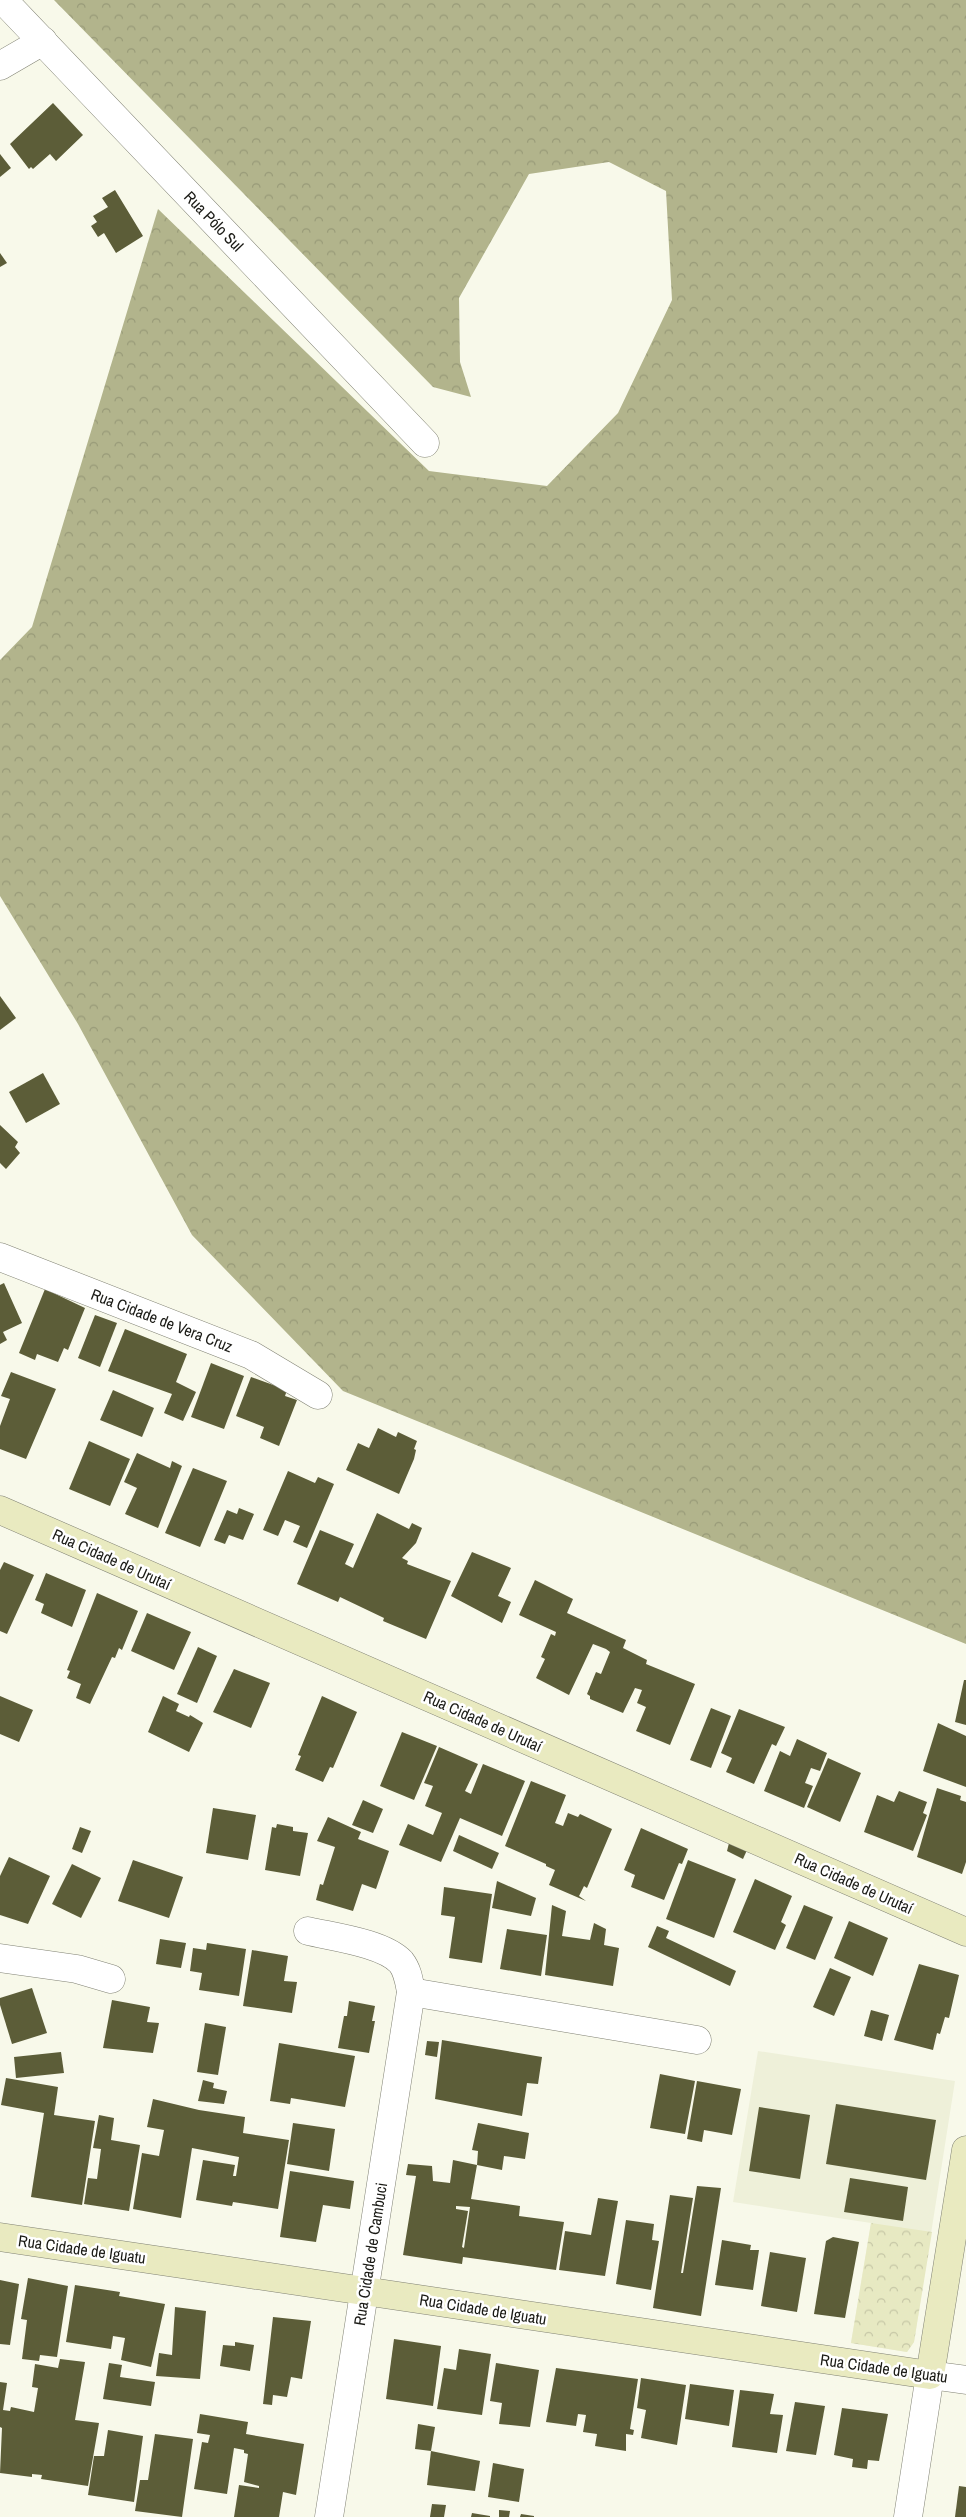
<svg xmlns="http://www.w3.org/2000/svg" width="966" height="2517" viewBox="0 0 966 2517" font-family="'Archivo Narrow',sans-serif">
<defs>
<pattern id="forest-crowns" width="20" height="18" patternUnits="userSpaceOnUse" patternTransform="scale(1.25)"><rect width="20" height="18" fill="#b2b48c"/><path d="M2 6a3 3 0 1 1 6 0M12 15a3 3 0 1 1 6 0" fill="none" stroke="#989a78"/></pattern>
<pattern id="park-crowns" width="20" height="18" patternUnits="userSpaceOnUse" patternTransform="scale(1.25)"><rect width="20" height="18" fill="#e7e9c2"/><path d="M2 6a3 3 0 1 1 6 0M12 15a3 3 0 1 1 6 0" fill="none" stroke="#c6c7a6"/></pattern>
</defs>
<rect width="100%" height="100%" fill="#f8f9ea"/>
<polygon fill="#eef0d9" points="758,2051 955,2081 914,2342 907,2352 851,2343 871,2223 733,2202"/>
<polygon fill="url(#forest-crowns)" points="54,0 966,0 966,1644 343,1391 192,1235 78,1024 0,896 0,660 32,627 158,209 429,471 547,486 618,413 672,300 666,191 609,162 529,174 459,298 460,362 471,397 433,387"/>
<polygon fill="url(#park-crowns)" points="871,2223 932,2232 914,2342 907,2352 851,2343"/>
<g fill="#5c5d38" fill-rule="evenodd">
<polygon points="53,103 83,135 56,161 50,154 33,169 31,167 29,169 10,144"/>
<polygon points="0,154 11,168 0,177"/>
<polygon points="115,190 143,236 116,253 104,233 98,237 91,226 97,222 93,216 108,207 102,198"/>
<polygon points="0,253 7,263 0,267"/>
<polygon points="0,996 16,1018 0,1030"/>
<polygon points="43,1073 60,1104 26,1123 9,1092"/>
<polygon points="0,1125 18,1142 15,1147 20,1153 6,1169 0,1163"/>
<polygon points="4,1283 22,1323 3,1332 7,1340 0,1344 0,1285"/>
<polygon points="45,1289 85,1308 68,1350 64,1348 58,1362 37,1354 35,1360 19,1353"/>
<polygon points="95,1315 117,1323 100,1367 78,1358"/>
<polygon points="125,1329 187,1354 176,1382 196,1392 183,1421 164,1413 172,1394 108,1371"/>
<polygon points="211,1363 244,1376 224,1429 191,1417"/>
<polygon points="11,1372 56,1389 26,1459 0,1449 0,1426 10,1399 1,1396"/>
<polygon points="251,1377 287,1390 285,1396 297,1400 279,1446 260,1438 264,1427 236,1416"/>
<polygon points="113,1390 154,1408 142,1437 100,1420"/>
<polygon points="378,1428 396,1437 398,1432 417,1441 414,1449 416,1450 414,1459 399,1494 346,1470 358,1443 369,1448"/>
<polygon points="89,1441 130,1459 110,1506 69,1489"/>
<polygon points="137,1453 170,1468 172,1461 182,1466 158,1528 125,1514 137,1488 124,1482"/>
<polygon points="193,1468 227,1481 200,1547 165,1533"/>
<polygon points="288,1471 315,1483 318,1477 334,1484 307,1548 293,1542 300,1526 285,1520 278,1536 263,1530"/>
<polygon points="239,1508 254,1514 243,1540 229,1535 225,1544 214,1540 227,1510 237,1514"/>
<polygon points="377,1513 409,1529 412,1523 422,1528 416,1543 402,1558 408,1561 407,1564 451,1581 426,1639 383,1621 384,1618 340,1597 338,1602 297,1584 320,1530 354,1544 345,1564 353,1568"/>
<polygon points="472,1552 511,1568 498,1596 511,1602 502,1623 451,1596"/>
<polygon points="4,1562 34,1575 7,1634 0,1631 0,1570"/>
<polygon points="46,1573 86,1590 72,1627 41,1613 44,1604 35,1600"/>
<polygon points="535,1580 573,1599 567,1613 626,1640 623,1648 647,1660 646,1664 695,1684 670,1745 636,1731 646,1707 637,1703 642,1690 635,1688 623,1713 590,1699 590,1696 587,1694 596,1672 601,1674 610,1652 606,1649 593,1644 569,1695 536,1678 545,1659 541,1657 551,1634 555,1636 556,1632 519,1615"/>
<polygon points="97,1593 138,1611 122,1650 119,1648 115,1658 112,1657 90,1704 76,1698 81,1684 67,1678 70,1671 67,1670"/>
<polygon points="147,1613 191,1632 174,1670 131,1651"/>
<polygon points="198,1647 217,1656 197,1703 177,1694"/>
<polygon points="234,1669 270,1683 251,1728 213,1712"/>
<polygon points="964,1680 966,1680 966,1725 955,1722"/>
<polygon points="0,1696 33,1710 19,1742 0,1734"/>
<polygon points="163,1696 179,1704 176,1711 189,1717 190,1715 203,1723 189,1752 148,1732"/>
<polygon points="322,1696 357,1712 333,1768 330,1767 323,1782 295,1770 301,1756 298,1755"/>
<polygon points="711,1708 731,1716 711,1768 690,1760"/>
<polygon points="739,1709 785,1727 776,1746 772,1744 754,1784 726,1772 732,1758 721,1753"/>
<polygon points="938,1723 966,1736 966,1787 923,1771"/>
<polygon points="402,1732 437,1746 414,1800 380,1786"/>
<polygon points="797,1739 827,1753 820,1771 811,1768 805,1783 813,1786 804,1808 764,1791 780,1751 790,1756"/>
<polygon points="439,1747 478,1764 465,1791 471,1794 483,1764 525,1781 502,1836 460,1818 441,1862 399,1845 408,1824 433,1835 442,1813 425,1806 433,1786 424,1783"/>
<polygon points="828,1758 861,1773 840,1822 807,1807"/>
<polygon points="531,1781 566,1795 555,1823 563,1826 568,1813 578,1817 580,1814 612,1829 587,1888 584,1886 579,1896 586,1901 549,1885 555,1870 546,1866 546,1864 505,1846"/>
<polygon points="937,1788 961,1796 960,1800 966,1802 966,1862 962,1874 917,1857"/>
<polygon points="899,1791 927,1802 923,1813 927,1815 913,1851 864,1832 877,1795 894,1802"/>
<polygon points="363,1800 383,1809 373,1833 352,1825"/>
<polygon points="213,1808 256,1815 248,1860 206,1853"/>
<polygon points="328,1817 361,1832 358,1839 389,1851 376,1889 362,1884 353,1911 316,1900 320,1884 323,1885 335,1847 317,1841"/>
<polygon points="277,1824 293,1827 293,1831 308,1833 300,1876 265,1870 272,1827 276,1828"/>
<polygon points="80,1827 91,1831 82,1853 72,1849"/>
<polygon points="641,1828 688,1849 682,1864 679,1863 664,1900 631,1887 635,1875 624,1870"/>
<polygon points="459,1835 499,1853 492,1869 453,1851"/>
<polygon points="729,1843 747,1850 743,1859 727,1851"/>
<polygon points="9,1857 50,1876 28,1924 0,1915 0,1876"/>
<polygon points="133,1860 183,1877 169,1918 118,1901"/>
<polygon points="688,1860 736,1879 714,1938 666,1919"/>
<polygon points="72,1864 101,1878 81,1918 52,1904"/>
<polygon points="755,1879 792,1896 781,1922 786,1925 775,1950 733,1932"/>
<polygon points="497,1881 536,1898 531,1916 492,1908"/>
<polygon points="444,1887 492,1894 482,1963 449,1958 455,1917 441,1915"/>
<polygon points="552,1905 566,1911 562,1936 590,1940 594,1923 606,1929 604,1945 619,1948 613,1986 545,1975"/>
<polygon points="804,1905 833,1917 815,1960 786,1948"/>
<polygon points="849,1921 888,1938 873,1976 834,1958"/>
<polygon points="657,1926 669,1931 666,1938 736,1971 730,1986 648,1947"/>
<polygon points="507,1929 547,1935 541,1976 500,1969"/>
<polygon points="160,1939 186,1943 181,1968 156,1964"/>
<polygon points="207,1943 246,1949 239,1996 199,1990 202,1973 190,1971 193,1948 206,1950"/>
<polygon points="252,1950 288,1956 284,1981 297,1982 292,2013 243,2006"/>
<polygon points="919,1964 959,1975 949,2018 945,2017 940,2034 937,2033 933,2050 894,2040"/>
<polygon points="830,1968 851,1977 834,2016 813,2007"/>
<polygon points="32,1988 47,2033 12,2044 0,2005 0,1998"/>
<polygon points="112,2000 150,2007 147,2022 159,2023 153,2053 103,2048"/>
<polygon points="349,2001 375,2006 372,2021 375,2021 369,2053 338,2048 344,2016 347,2016"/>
<polygon points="871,2010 889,2015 882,2041 864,2036"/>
<polygon points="205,2023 226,2027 218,2075 197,2072"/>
<polygon points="442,2040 542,2057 538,2084 527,2083 522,2116 435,2099"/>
<polygon points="427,2041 439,2042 437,2057 425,2055"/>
<polygon points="279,2043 355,2056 345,2107 291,2098 290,2104 270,2101"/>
<polygon points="61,2052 64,2073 16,2078 14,2057"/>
<polygon points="660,2074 695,2081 685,2134 650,2128"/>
<polygon points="6,2078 58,2087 54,2115 95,2121 82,2205 31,2197 44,2113 1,2105"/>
<polygon points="203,2080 214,2083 213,2088 227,2091 224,2104 198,2101"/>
<polygon points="697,2081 741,2089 732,2135 704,2130 702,2142 687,2139"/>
<polygon points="153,2099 199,2110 245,2117 243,2133 289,2140 278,2209 233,2202 232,2206 196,2200 203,2160 235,2165 233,2176 236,2176 239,2157 192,2148 181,2218 133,2209 142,2153 159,2156 164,2130 147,2127"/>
<polygon points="836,2104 936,2120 926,2180 826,2164"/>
<polygon points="759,2107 810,2115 800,2179 749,2171"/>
<polygon points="99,2115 114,2118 111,2140 140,2145 129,2211 84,2204 88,2178 97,2179 101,2149 93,2148"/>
<polygon points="293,2123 335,2129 329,2171 287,2164"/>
<polygon points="478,2123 529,2133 525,2159 504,2156 502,2170 477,2165 478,2151 472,2150"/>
<path d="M453,2160L477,2165L471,2199L520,2206L519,2216L564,2222L556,2270L463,2257L462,2264L403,2255L416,2176L406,2175L408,2164L432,2166L433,2181L450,2183ZM456,2206L470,2207L464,2248L462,2247L468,2211L456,2209Z"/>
<polygon points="290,2171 354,2181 350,2209 323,2205 316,2242 280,2237"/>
<polygon points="850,2178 908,2187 903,2221 844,2212"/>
<polygon points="697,2186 721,2188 701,2316 653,2308 670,2195 693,2198 681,2273 683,2273"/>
<polygon points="598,2198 618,2201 605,2276 559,2270 565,2231 591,2235"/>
<polygon points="626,2220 654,2224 652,2240 659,2241 651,2290 616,2284"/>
<polygon points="833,2237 859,2242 845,2318 814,2314 826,2241"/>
<polygon points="722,2240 751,2245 750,2250 759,2250 753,2290 715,2285"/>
<polygon points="770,2252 806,2258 797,2312 761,2306"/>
<polygon points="28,2278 68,2286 57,2357 40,2355 39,2361 22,2359 27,2320 21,2319"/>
<polygon points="0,2280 19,2284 10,2345 0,2344"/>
<polygon points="75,2285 120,2292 119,2296 165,2304 151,2367 121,2360 125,2338 113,2336 111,2349 66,2342"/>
<polygon points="175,2307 206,2311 200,2379 156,2376 159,2353 172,2355"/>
<polygon points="273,2317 311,2321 302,2379 291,2377 287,2397 273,2395 272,2405 263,2404"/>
<polygon points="394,2339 441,2346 433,2406 386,2399"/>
<polygon points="235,2342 254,2345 250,2371 220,2366 223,2345 235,2346"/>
<polygon points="459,2349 491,2354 482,2415 437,2409 444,2368 456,2370"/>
<polygon points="60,2359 85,2362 75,2420 99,2423 88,2486 41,2479 42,2475 32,2474 32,2477 0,2473 2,2428 0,2427 0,2382 7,2383 3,2410 10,2411 11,2407 34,2412 38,2388 32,2387 35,2364 58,2368"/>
<polygon points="109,2363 122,2365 120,2377 155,2382 151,2406 103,2399"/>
<polygon points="496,2363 539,2370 530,2427 499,2424 502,2403 490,2401"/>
<polygon points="556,2368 638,2379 630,2429 634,2430 633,2435 626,2434 626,2451 595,2446 597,2434 583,2432 586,2415 578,2414 576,2426 546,2422"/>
<polygon points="641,2378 686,2385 677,2445 641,2438 646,2410 637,2408"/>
<polygon points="690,2384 734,2390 729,2426 685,2419"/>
<polygon points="740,2390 774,2394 770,2414 783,2415 777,2453 732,2447"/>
<polygon points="795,2402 825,2406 816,2455 786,2451"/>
<polygon points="842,2408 888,2414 879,2461 868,2460 867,2469 852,2467 853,2459 834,2455"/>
<polygon points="200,2414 248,2422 246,2434 304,2444 296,2495 283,2492 279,2517 234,2517 239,2485 259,2488 259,2486 244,2482 248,2454 244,2453 244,2450 234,2448 227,2494 194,2489 202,2442 208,2443 210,2435 197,2433"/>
<polygon points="418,2424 435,2427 431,2451 415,2449"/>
<polygon points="108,2430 143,2436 134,2502 88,2495 94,2456 104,2456"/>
<polygon points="155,2434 193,2439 182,2517 135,2511 140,2480 148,2480"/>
<polygon points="431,2451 480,2461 475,2491 427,2485"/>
<polygon points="493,2463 524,2469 519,2502 488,2497"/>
<polygon points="959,2486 966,2487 966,2517 955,2517"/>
<polygon points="432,2504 446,2505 444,2517 430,2517"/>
<polygon points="499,2510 510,2511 509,2517 499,2517"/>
<polygon points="472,2513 490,2516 490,2517 471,2517"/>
<polygon points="521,2514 534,2516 534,2517 520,2517"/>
</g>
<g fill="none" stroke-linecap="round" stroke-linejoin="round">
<defs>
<g id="street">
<polyline points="3,0 425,443"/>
<polyline points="0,66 43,41"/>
<polyline points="0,1257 251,1355 318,1395"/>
<path d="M308,1931C333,1937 383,1943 401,1962C408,1971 409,1981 411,1992L329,2517"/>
<polyline points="0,1958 77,1969 111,1979"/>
<polyline points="411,1992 697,2040"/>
<polyline points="908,2517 930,2375 966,2380"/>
</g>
<g id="secondary">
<polyline points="0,1510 966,1932"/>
<polyline points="0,2237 930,2375 966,2150"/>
</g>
</defs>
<use href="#street" stroke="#818274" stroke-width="29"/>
<use href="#secondary" stroke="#818274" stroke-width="29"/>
<use href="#street" stroke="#fff" stroke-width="28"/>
<use href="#secondary" stroke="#e9eac0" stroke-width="28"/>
</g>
<g text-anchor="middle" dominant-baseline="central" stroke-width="5" stroke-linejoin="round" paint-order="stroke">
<g font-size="16" fill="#1a1a15" stroke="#fff">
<text transform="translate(214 221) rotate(46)">Rua Pólo Sul</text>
<text transform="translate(162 1320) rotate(21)">Rua Cidade de Vera Cruz</text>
<text transform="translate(112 1559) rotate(24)">Rua Cidade de Urutaí</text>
<text transform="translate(483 1721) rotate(24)">Rua Cidade de Urutaí</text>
<text transform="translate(854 1883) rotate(24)">Rua Cidade de Urutaí</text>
<text transform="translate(82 2249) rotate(8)">Rua Cidade de Iguatu</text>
<text transform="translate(370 2254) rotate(-81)">Rua Cidade de Cambuci</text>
<text transform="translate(483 2309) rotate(9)">Rua Cidade de Iguatu</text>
<text transform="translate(884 2368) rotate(8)">Rua Cidade de Iguatu</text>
</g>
</g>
</svg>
